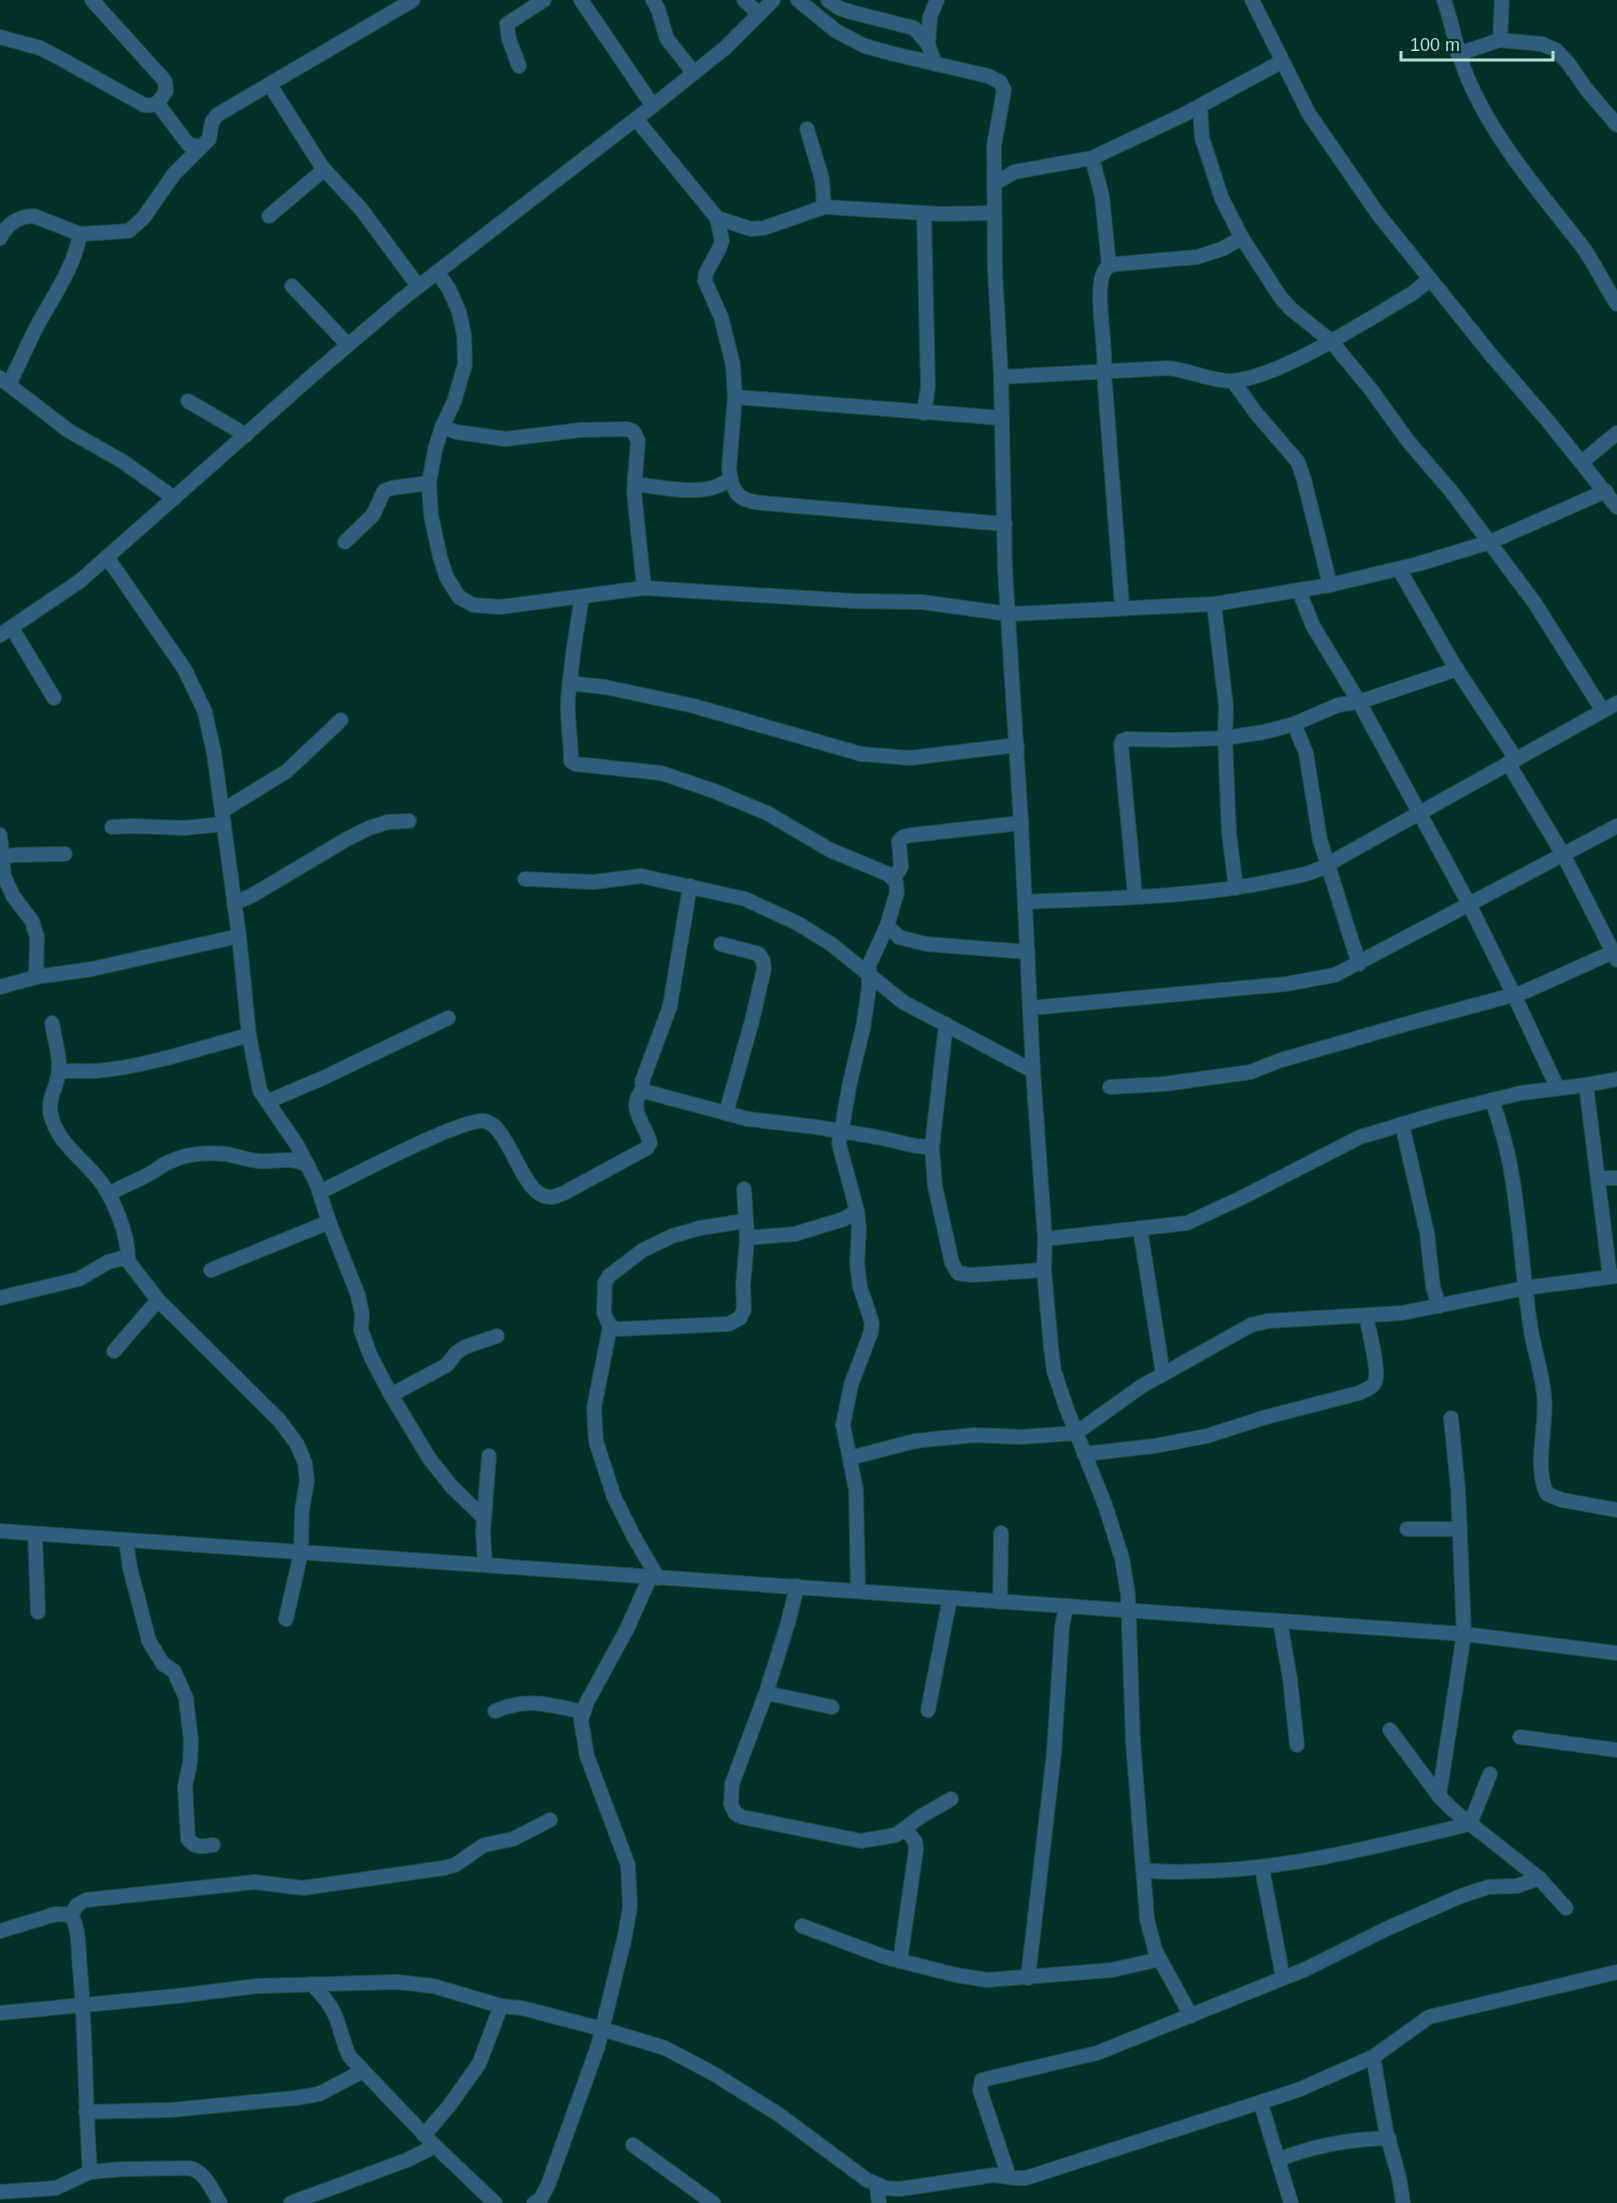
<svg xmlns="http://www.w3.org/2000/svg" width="1617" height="2203" viewBox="0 0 1617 2203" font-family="Arial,sans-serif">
<rect width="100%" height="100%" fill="#003028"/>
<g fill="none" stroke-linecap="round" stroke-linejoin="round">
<defs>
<g id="minor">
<polyline points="581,0 653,106"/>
<polyline points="653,0 658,9 667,39 694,73"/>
<polyline points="744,0 759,14"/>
<polyline points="798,0 836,31 865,46 894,54 988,76 1000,82 1004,90 994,146 995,271 1001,377 1005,569 1021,823 1033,1071 1045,1239 1044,1270 1051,1347 1054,1371 1066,1407 1105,1505 1122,1558 1128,1595 1133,1741 1147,1919 1155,1950 1191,2016"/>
<polyline points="828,0 839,8 851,12 914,28 928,44 935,64"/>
<polyline points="1252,0 1309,114 1378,214 1492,356 1547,420 1617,507"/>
<path d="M1444,0C1453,26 1457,53 1468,79C1495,142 1540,192 1581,245C1595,263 1604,285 1617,304"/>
<path d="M0,37L40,48L54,55L144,105C156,107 160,101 166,91L165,81L92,0"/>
<polyline points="1500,40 1502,0"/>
<polyline points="928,44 930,17 937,0"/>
<polyline points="1458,54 1500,40 1542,44 1556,50 1568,63 1587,90 1617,125"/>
<polyline points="519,66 509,39 507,24 544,0"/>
<polyline points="157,103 188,144 198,147"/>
<polyline points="1200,106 1202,138 1222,199 1242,238 1281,298 1291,309 1331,341 1372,391 1408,441 1451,491 1534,602 1603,711"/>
<path d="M636,119L717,218L722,241L719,249L706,273L705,281L721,317L733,365L735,397L729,468C732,493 738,501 762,503L1005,524"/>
<polyline points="807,129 822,179 824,207"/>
<polyline points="1092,158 1102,196 1109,266"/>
<polyline points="322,167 361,209 418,286"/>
<polyline points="994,184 1014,172 1092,158 1183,115 1281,62"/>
<polyline points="924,213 928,387 924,413"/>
<polyline points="269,216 320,173 322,167 270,85"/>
<polyline points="717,218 751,229 764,228 824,207 942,214 994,213"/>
<path d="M0,238C7,224 19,216 34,216L80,234L129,231L144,217L174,174L209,139L212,122L217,115L413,0"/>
<polyline points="437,272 449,289 459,312 464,334 465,364 454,402 442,427 435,450 429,483 431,515 440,557 447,578 459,597 473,605 500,607 644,588 855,601 922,602 1009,614 1214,604 1330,585 1418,564 1490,542 1606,491"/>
<polyline points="292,286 348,345"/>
<path d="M1001,377L1168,368C1189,370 1210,381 1231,381C1278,379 1370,318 1413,293L1430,279"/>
<polyline points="0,378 69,431 122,461 174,498"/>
<polyline points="1233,381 1256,413 1298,462 1304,480 1330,585"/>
<path d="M9,384C18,367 26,348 35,330C51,299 74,269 80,234"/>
<polyline points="735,397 1002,418"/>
<polyline points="188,401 246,435"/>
<polyline points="442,427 457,432 505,439 581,430 627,429 633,431 638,441 634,491 644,588"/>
<polyline points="1582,462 1617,433"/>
<path d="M635,484C661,487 710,499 730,478"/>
<polyline points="345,542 373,515 384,491 392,488 429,483"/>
<polyline points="107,557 185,670 205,712 214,753 239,936 249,1035 260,1091 297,1145 316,1182 329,1222 358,1295 362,1314 361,1330 371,1357 391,1395 429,1458 452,1487 484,1518"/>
<polyline points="1399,569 1454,665 1516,759"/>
<polyline points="1299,591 1313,626 1359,702 1469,904 1514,995 1557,1087"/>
<path d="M582,597C576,631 571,665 568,699C567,717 570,737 571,755V761L575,764L661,773L714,791L767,813L830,850L888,874L896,882L897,892L887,926L869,965V988L863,1028L850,1082L839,1144L857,1211L859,1228L857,1263L860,1287L872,1323L871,1332L851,1385L843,1425L856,1490L858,1591"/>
<polyline points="1214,604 1226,706 1225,738 1229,833 1236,888"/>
<path d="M1122,607L1104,372C1107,348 1093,287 1105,270C1109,265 1112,265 1117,264L1197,257L1222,249L1242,238"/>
<polyline points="12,628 54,698"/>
<polyline points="0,635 80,581 314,374 401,300 659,101 725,48 773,0"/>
<polyline points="572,680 577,684 605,687 694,706 861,754 910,758 1017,745"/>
<polyline points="1294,724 1306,753 1320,840 1359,964"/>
<polyline points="1508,763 1564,856 1617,960"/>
<polyline points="222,811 287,771 341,720"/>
<polyline points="112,827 133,826 184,828 224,824"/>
<polyline points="0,835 4,876 13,896 32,921 37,937 36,977"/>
<polyline points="2,857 15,855 65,854"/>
<polyline points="894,878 901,867 899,841 903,837 912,835 1021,823"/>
<polyline points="525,879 594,882 641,876 745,899 797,923 831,944 903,1002 1033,1071"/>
<polyline points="1135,896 1121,745 1122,741 1127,739 1173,740 1225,738 1264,732 1294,724 1338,705 1359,702 1457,669"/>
<path d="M1025,902C1109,898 1195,898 1277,880C1298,876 1321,872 1337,859L1617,703"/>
<polyline points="234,903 251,896 347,839 369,828 388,822 409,821"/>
<polyline points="887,926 899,937 926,944 1028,952"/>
<polyline points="721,944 759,954 763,961 764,969 752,1021 726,1113"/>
<polyline points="0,987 36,977 92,969 239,936"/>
<polyline points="1031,1008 1286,984 1335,975 1617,826"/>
<path d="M52,1023C54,1038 60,1054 59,1069C58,1090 44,1099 53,1122C61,1144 81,1158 96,1176C113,1195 129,1236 128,1261"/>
<polyline points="946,1024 932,1147 935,1186 952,1263 958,1273 971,1275 1044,1270"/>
<path d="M59,1072C71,1070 84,1072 96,1071C145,1067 201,1048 249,1035"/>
<polyline points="1586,1085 1610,1277"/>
<polyline points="1110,1087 1164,1084 1251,1072 1278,1061 1406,1024 1524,992 1613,952"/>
<polyline points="643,1088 647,1092 748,1119 816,1127 877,1137 916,1146 932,1147"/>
<path d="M1492,1100C1499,1121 1506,1143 1510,1165C1520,1218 1522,1271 1530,1324C1533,1348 1542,1371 1544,1395C1548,1427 1533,1463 1547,1494L1562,1500L1617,1510"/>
<polyline points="269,1101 323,1078 448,1018"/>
<polyline points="1402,1124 1427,1233 1433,1287 1439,1306"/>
<polyline points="1599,1178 1617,1178"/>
<path d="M320,1192C348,1179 461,1118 484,1121C510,1124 522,1200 551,1197C555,1197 560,1194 564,1193L647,1148L650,1143C644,1121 627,1109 643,1088L642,1082L670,1006L690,886"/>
<path d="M110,1194C123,1185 138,1181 151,1173C157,1170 161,1165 167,1163C185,1153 207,1152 226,1154C237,1156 247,1160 258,1161C280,1163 285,1155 308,1165"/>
<polyline points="1140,1228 1163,1374"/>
<polyline points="747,1238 795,1234 844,1219 857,1211"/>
<polyline points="1045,1239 1187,1223 1241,1198 1360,1137 1440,1113 1521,1093 1586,1085 1617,1079"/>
<polyline points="211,1270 329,1222"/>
<polyline points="0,1298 79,1279 108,1262 123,1258 128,1261 158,1300 279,1420 297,1444 305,1463 307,1481 302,1510 301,1552 286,1619"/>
<polyline points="610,1327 619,1329 729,1324 740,1318 744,1310 743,1286 747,1238 744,1189"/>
<polyline points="114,1351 158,1300"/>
<polyline points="391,1395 447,1365 456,1353 465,1347 497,1336"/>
<path d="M1084,1454L1154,1446L1207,1436L1266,1417L1359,1393C1365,1390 1372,1388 1375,1382C1380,1370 1368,1329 1366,1315"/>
<polyline points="850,1458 915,1441 974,1435 1021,1437 1076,1433 1142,1386 1251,1325 1268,1321 1402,1313 1525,1288 1617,1276"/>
<polyline points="1407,1529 1460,1529"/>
<polyline points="0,1531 1464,1634 1617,1653"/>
<polyline points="35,1534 38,1612"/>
<path d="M126,1540L130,1568L149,1641L163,1664L174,1671L186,1698L191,1740L190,1763L185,1786L188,1839C195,1848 202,1847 213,1845"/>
<polyline points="485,1565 483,1532 489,1456"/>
<polyline points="658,1578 634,1537 614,1497 596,1441 594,1408 610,1327 604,1313 605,1283 609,1276 643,1250 672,1236 700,1228 745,1221"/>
<polyline points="797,1586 788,1623 766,1693 732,1784 731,1804 735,1813 742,1817 861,1841 896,1835 920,1817 951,1799"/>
<polyline points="1000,1602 1001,1533"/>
<polyline points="1280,1621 1290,1679 1297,1745"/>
<polyline points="766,1693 832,1707"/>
<polyline points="928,1710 950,1598"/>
<path d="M495,1711C527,1697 550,1705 583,1712"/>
<polyline points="1390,1730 1439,1796 1454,1811 1539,1878 1566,1908"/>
<polyline points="1520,1737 1617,1750"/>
<polyline points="1439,1796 1464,1634 1458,1489 1451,1418"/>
<polyline points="1262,1868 1283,1978"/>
<path d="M1143,1870C1164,1873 1185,1872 1207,1871C1296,1868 1384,1844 1470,1824L1490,1774"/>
<polyline points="71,1915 77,1905 86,1900 255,1882 303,1888 444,1868 455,1865 484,1845 513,1839 550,1820"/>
<path d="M71,1915C80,1930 78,1952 80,1969C86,2037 85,2105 90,2172"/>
<polyline points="802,1926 885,1957 956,1975 987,1980 1112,1970 1160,1959"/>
<polyline points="0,1931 56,1914 71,1915"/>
<polyline points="900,1961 916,1850 915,1841 905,1829"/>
<polyline points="1028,1978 1054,1753 1062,1627 1066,1607"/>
<path d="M312,1984C320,1993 328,2001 333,2011C341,2026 342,2043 350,2057L435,2146L495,2203"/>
<polyline points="0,2013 177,1996 257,1986 397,1982 433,1986 501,2006 522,2008 602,2029 665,2048 714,2074 778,2114 867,2180 886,2188 900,2189 994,2175 1016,2178 1026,2178 1298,2090 1373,2057 1429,2017 1617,1972"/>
<polyline points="1373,2057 1386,2131 1399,2177 1403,2203"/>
<polyline points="1261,2104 1291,2203"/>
<polyline points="86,2112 171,2110 296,2098 319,2094 363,2071"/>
<polyline points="424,2135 449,2106 479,2064 501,2006"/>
<polyline points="633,2145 713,2203"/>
<path d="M1278,2160C1314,2145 1350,2139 1389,2138"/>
<polyline points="1009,2177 980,2090 982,2080 1097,2053 1306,1969 1386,1929 1461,1896 1488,1887 1517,1886 1539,1878"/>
<polyline points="877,2185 879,2203"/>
<path d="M0,2192L56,2188L90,2172L123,2169L189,2168C205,2171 212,2190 220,2203"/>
<polyline points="291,2203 407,2160 435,2146"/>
<polyline points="534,2203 540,2200 548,2185 598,2046 625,1936 630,1907 628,1865 587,1756 581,1720 587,1702 627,1629 650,1577"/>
</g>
</defs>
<use href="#minor" stroke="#1d4c44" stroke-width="16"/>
<use href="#minor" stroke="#2f5f7c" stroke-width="14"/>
</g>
<path d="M1401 51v9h152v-9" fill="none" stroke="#b8dfd5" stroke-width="3"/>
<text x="1410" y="51" font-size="18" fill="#b8dfd5" stroke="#003028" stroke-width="4.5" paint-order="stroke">100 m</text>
</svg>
